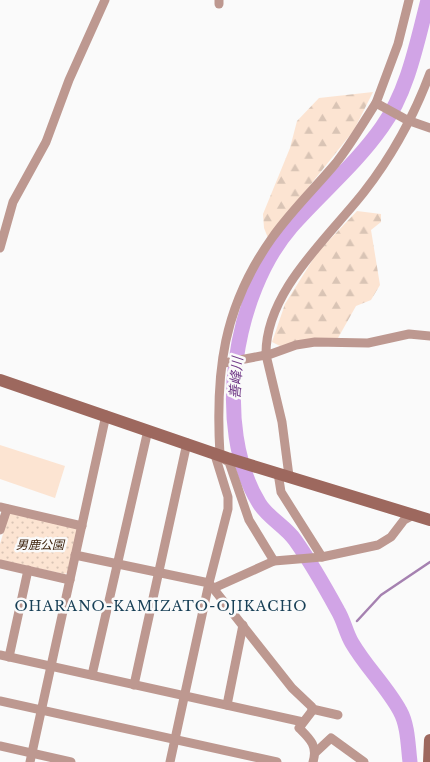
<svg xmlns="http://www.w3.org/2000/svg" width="430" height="762" viewBox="0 0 430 762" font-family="'Libre Baskerville','Noto Sans JP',serif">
<defs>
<pattern id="forest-firs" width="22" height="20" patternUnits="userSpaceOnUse" patternTransform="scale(1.25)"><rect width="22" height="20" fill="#fce4d2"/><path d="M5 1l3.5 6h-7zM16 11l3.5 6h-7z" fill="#d9c4b5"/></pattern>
<pattern id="park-dots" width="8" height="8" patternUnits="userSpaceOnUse" patternTransform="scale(1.25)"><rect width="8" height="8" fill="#fce4d2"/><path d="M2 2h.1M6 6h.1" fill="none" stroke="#d9c4b5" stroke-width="1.8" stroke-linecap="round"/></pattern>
</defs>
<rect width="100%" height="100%" fill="#fafafa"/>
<g fill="url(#forest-firs)">
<polygon points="373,92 354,130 268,238 264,228 263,214 290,148 297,121 319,98"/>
<polygon points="357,211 381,214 381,222 371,230 380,285 371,300 356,306 338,338 280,346 272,342 285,304 317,253"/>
</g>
<polygon fill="url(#park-dots)" points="12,513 76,527 78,530 69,572 64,574 0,560 0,544 9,514"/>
<polygon fill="#fce4d2" points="0,445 65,466 55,498 0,479"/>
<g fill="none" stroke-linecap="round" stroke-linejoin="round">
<polyline stroke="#a581b0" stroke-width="2.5" points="357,621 381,595 430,562"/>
<path stroke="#d1a4e6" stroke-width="15" d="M410,762C408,746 408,725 400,711C387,687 366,667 352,643C346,633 344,621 338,611C326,589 310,561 295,540C285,526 268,518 259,503C212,426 234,293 291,227C321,193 356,164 382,127C408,91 417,42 428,0"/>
<g stroke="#bd9890" stroke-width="9">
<polyline points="409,0 398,44 376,103 407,120 430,128"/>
<polyline points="219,4 219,0"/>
<polyline points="0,248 13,202 46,142 69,80 105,0"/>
<polyline points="224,363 271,354 296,345 315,342 368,343 409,334 430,336"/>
<path d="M214,452L228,497V509L209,583L292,688L312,707V711L299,728C310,739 318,746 313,762"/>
<path d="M220,455C215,372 223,307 272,238C291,211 315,188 336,163C351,144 363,123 376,103"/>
<polyline points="222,458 229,462 249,520 274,561"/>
<polyline points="278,473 281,492 322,557"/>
<path d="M289,476L282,422L266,355C265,292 328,238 364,192C392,156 414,116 430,73"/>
<polyline points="0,507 82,526"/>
<polyline points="0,530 7,509"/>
<polyline points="75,555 209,583 170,762"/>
<polyline points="0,564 70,580"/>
<polyline points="214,588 274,561 322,557 378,545 391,537 404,520 415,514"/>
<polyline points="0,655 303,722"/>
<polyline points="9,657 28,570"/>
<polyline points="92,675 148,430"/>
<polyline points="134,685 187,443"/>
<polyline points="0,701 277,762"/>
<polyline points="227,705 243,625"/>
<polyline points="312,709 338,715"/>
<polyline points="0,746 71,762"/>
<polyline points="316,752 331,738 364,762"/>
<polyline points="30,762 106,415"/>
</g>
<g stroke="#9d685e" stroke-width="12">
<polyline points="0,380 227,458 430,520"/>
<polyline points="429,762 430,740"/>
</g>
</g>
<g text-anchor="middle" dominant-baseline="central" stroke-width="5" stroke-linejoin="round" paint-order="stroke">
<g font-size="12" font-style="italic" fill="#3e230d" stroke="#fafafa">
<text x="40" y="544">男鹿公園</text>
</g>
<g font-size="14" font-style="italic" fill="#6f3886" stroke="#fafafa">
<text transform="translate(236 378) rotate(-86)">善峰川</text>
</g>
<g font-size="14" letter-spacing="1" fill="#173f56" stroke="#fafafa">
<text x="161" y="606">OHARANO-KAMIZATO-OJIKACHO</text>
</g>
</g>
</svg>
